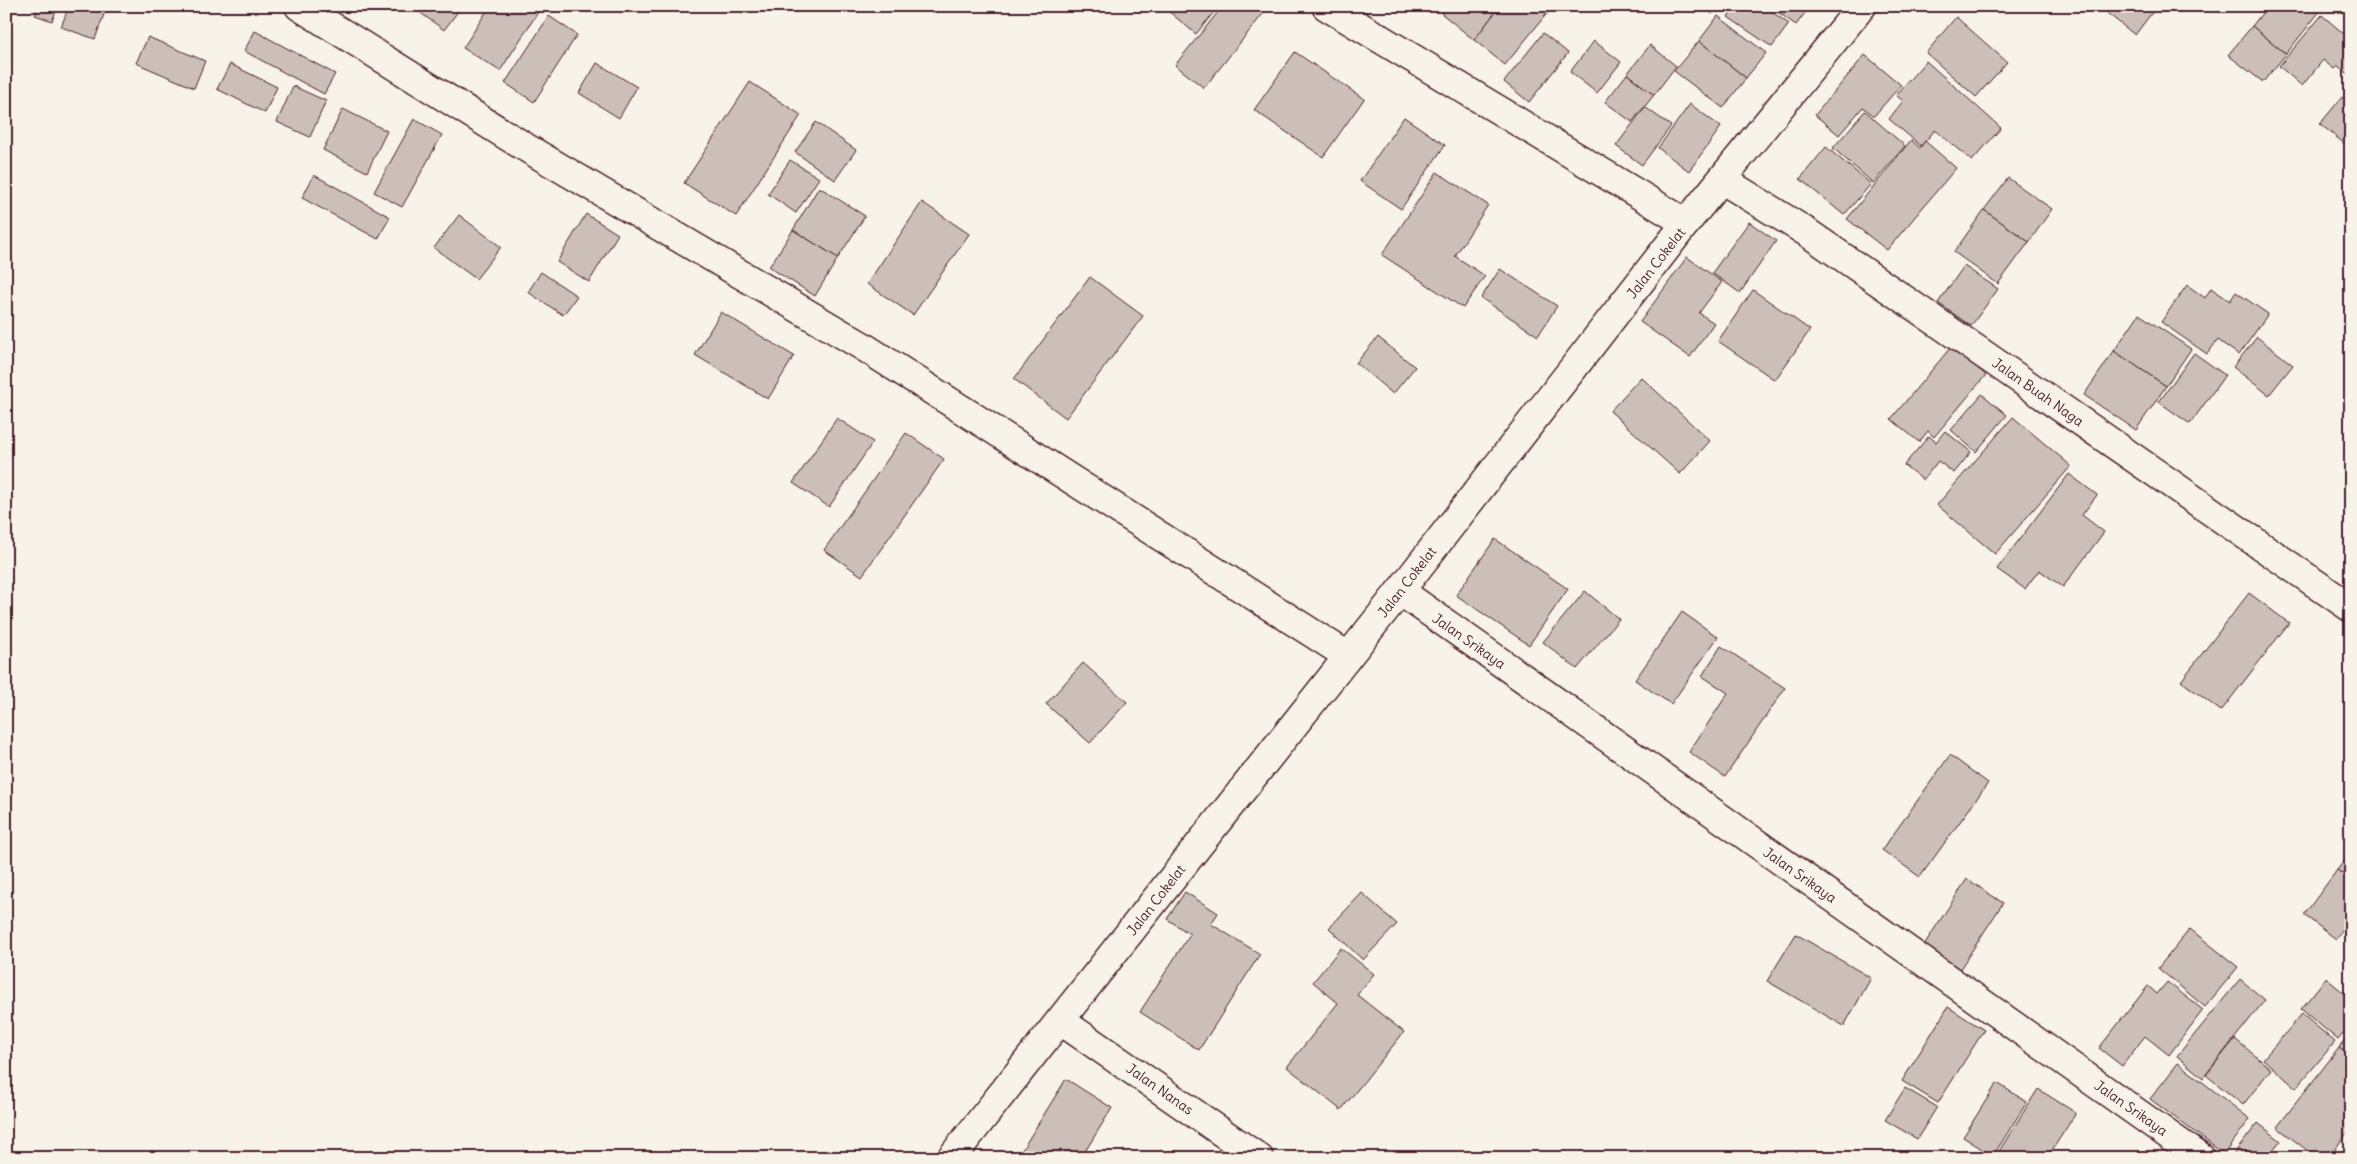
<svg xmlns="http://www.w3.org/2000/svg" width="2357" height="1164" viewBox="0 0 2357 1164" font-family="Delius,sans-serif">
<rect width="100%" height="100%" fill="#f7f3e8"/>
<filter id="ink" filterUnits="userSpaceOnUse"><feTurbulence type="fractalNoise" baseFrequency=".02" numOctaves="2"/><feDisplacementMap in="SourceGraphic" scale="10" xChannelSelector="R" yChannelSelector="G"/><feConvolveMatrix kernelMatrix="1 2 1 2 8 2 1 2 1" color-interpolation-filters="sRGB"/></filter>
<g filter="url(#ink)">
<g fill="#ccbfb9" stroke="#4a1f2b">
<polygon points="38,6 58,6 52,21 35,15"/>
<polygon points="69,6 107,6 95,39 61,27"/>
<polygon points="422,6 462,6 444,30 418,11"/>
<polygon points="490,6 536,6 540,9 500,71 463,48"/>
<polygon points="1170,6 1219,6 1196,34 1167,10"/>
<polygon points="1223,6 1262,6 1266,10 1204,88 1175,65"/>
<polygon points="1446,6 1500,6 1474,40 1441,13"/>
<polygon points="1500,6 1553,6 1505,65 1474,40"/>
<polygon points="1701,6 1718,6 1712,14"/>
<polygon points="1735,6 1764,6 1789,24 1772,47 1728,17"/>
<polygon points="1769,6 1810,6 1796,25"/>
<polygon points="2098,6 2157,6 2135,35"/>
<polygon points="2268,6 2324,6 2286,54 2252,26"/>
<polygon points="2322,15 2351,40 2351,77 2337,66 2334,69 2323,60 2302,86 2279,66"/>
<polygon points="549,16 577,35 534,102 505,83"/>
<polygon points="1718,16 1766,53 1746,78 1699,41"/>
<polygon points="1956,17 2007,62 1976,97 1926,53"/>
<polygon points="2252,26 2286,54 2263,82 2228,55"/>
<polygon points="255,31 335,74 324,94 244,51"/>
<polygon points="1543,33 1568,53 1529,102 1504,82"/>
<polygon points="148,37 205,61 194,88 136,63"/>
<polygon points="1594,41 1621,62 1597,93 1570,72"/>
<polygon points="1699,41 1746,78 1723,108 1674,71"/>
<polygon points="1650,45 1676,66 1654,95 1627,74"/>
<polygon points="1295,52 1364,99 1323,157 1254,110"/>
<polygon points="1865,55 1901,85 1874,116 1863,107 1839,135 1815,115"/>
<polygon points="1926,61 2001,128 1972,161 1935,130 1921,146 1889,119 1903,101 1896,95"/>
<polygon points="597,63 637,87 619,118 579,93"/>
<polygon points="230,64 277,87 265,113 217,89"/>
<polygon points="1627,74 1654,95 1632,122 1605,102"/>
<polygon points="750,82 801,115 736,216 684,183"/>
<polygon points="293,86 326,101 310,137 277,122"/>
<polygon points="2342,97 2351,104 2351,149 2320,124"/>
<polygon points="1690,104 1721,127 1689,171 1658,148"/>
<polygon points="1645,107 1671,126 1642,165 1616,146"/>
<polygon points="343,109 387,131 367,172 323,150"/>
<polygon points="1865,111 1905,146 1873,183 1833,148"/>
<polygon points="1404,117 1445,145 1401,209 1360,181"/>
<polygon points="414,119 442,135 402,207 374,192"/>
<polygon points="816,122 856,150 835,180 795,152"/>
<polygon points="1911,140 1920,148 1925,141 1956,168 1887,250 1847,219"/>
<polygon points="1826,147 1871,184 1844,215 1800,179"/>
<polygon points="790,160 819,178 796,213 768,194"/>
<polygon points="1437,172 1488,205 1455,256 1485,276 1463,308 1382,255"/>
<polygon points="314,175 390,217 378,239 302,198"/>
<polygon points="2008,178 2052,209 2029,242 1984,210"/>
<polygon points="819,187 865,216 838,258 793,230"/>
<polygon points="922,202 969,234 913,315 867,284"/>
<polygon points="1984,210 2029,242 1998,284 1954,252"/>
<polygon points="586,214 618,234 589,282 557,262"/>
<polygon points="459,215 501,247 476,279 434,248"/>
<polygon points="1749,222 1776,241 1740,293 1712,273"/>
<polygon points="793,230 838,258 815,296 769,267"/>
<polygon points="1687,257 1722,282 1699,313 1714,323 1690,357 1640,322"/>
<polygon points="1964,266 1998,289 1971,326 1938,303"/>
<polygon points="1500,269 1557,306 1538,336 1481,298"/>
<polygon points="541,272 577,296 563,315 528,292"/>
<polygon points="1090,277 1143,316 1066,418 1014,379"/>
<polygon points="2187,285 2205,298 2211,288 2230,301 2236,292 2268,314 2239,355 2218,340 2207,354 2161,322"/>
<polygon points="1753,290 1810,330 1775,380 1718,341"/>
<polygon points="721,312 794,356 768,399 695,355"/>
<polygon points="2139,314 2191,349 2166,386 2114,351"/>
<polygon points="1378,337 1415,367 1393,394 1356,363"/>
<polygon points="2257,337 2293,365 2269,395 2233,367"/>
<polygon points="1951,347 1986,375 1934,437 1928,431 1919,442 1891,419"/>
<polygon points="2114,351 2166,386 2136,430 2084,395"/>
<polygon points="2194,353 2225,375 2190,424 2159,402"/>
<polygon points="1641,377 1710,441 1680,474 1610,411"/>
<polygon points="1982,394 2007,415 1976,452 1951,430"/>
<polygon points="2013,417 2071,466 1995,554 1937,505"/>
<polygon points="837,418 873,442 829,507 793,483"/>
<polygon points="1945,431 1971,452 1954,473 1938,461 1923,480 1904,465 1929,436 1936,442"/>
<polygon points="906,433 944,459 862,576 824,550"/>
<polygon points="2069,474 2097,495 2082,515 2104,532 2063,587 2039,570 2025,589 1997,569"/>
<polygon points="1495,539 1568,589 1529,645 1456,595"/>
<polygon points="1585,591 1619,619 1577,669 1543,642"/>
<polygon points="2249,593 2289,623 2221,711 2181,681"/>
<polygon points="1682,612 1718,637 1671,704 1635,680"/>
<polygon points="1721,646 1785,688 1725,777 1689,752 1728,693 1702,676"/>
<polygon points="1083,663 1127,702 1090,743 1046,704"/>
<polygon points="1950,755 1988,783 1920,877 1882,850"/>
<polygon points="2351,852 2351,880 2337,870"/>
<polygon points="2337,870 2351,880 2351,919 2336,939 2304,915"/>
<polygon points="1967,879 2003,903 1958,972 1922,948"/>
<polygon points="1185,892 1218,913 1211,924 1260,954 1199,1050 1140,1012 1190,934 1167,919"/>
<polygon points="1362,893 1397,924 1363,960 1329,928"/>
<polygon points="2190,929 2238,967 2205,1007 2158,968"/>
<polygon points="1796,934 1871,978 1844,1026 1767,981"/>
<polygon points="1341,948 1374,974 1357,995 1404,1032 1341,1110 1287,1067 1338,1003 1313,982"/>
<polygon points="2326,978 2351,999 2351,1024 2338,1040 2301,1009"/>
<polygon points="2240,979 2265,1000 2203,1078 2177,1056"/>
<polygon points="2167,982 2203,1010 2169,1055 2145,1036 2122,1066 2099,1048 2148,986 2157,994"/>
<polygon points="1948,1007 1984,1030 1938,1103 1902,1081"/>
<polygon points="2302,1014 2335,1042 2296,1088 2263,1059"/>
<polygon points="2351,1032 2351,1056 2339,1048"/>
<polygon points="2235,1039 2271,1069 2243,1105 2206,1075"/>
<polygon points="2339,1048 2351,1056 2351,1128 2328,1158 2317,1158 2277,1127"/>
<polygon points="2178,1063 2250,1119 2224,1154 2150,1099"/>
<polygon points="1066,1079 1112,1108 1081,1158 1017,1158"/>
<polygon points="1997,1083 2027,1102 1993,1156 1963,1137"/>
<polygon points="1905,1088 1937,1107 1917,1139 1885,1120"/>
<polygon points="2038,1089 2076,1113 2047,1158 1999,1158 1996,1156"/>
<polygon points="2258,1123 2281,1141 2267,1158 2235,1158 2232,1156"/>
<polygon points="2117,1152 2126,1158 2113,1158"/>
</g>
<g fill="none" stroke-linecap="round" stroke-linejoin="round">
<defs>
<g id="minor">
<polyline points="299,6 525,147 864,347 1348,656"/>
<polyline points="1326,6 1686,223"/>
<polyline points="1723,180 1808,233 2351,608"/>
<polyline points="1400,591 2201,1158"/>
<polyline points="1061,1021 1259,1158"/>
<polyline points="951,1158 1400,591 1686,223 1862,6"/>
</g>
</defs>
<use href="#minor" stroke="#4a1f2b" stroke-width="31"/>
<use href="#minor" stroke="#f7f3e8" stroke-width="28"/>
</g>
</g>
<g text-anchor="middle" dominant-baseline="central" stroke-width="4" stroke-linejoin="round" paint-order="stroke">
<g font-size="14" fill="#4a1f2b" stroke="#f7f3e8">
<text transform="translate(1656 263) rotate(-52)">Jalan Cokelat</text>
<text transform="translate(2038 392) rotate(35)">Jalan Buah Naga</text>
<text transform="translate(1407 582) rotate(-52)">Jalan Cokelat</text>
<text transform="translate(1469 641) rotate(35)">Jalan Srikaya</text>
<text transform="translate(1800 875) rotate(35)">Jalan Srikaya</text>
<text transform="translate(1156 900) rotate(-52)">Jalan Cokelat</text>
<text transform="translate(1160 1089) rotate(35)">Jalan Nanas</text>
<text transform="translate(2131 1108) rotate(35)">Jalan Srikaya</text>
</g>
</g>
<rect width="2357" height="1164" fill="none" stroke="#f7f3e8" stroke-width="25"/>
<rect x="12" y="12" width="2332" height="1139" fill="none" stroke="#4a1f2b" stroke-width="2" filter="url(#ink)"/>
</svg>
